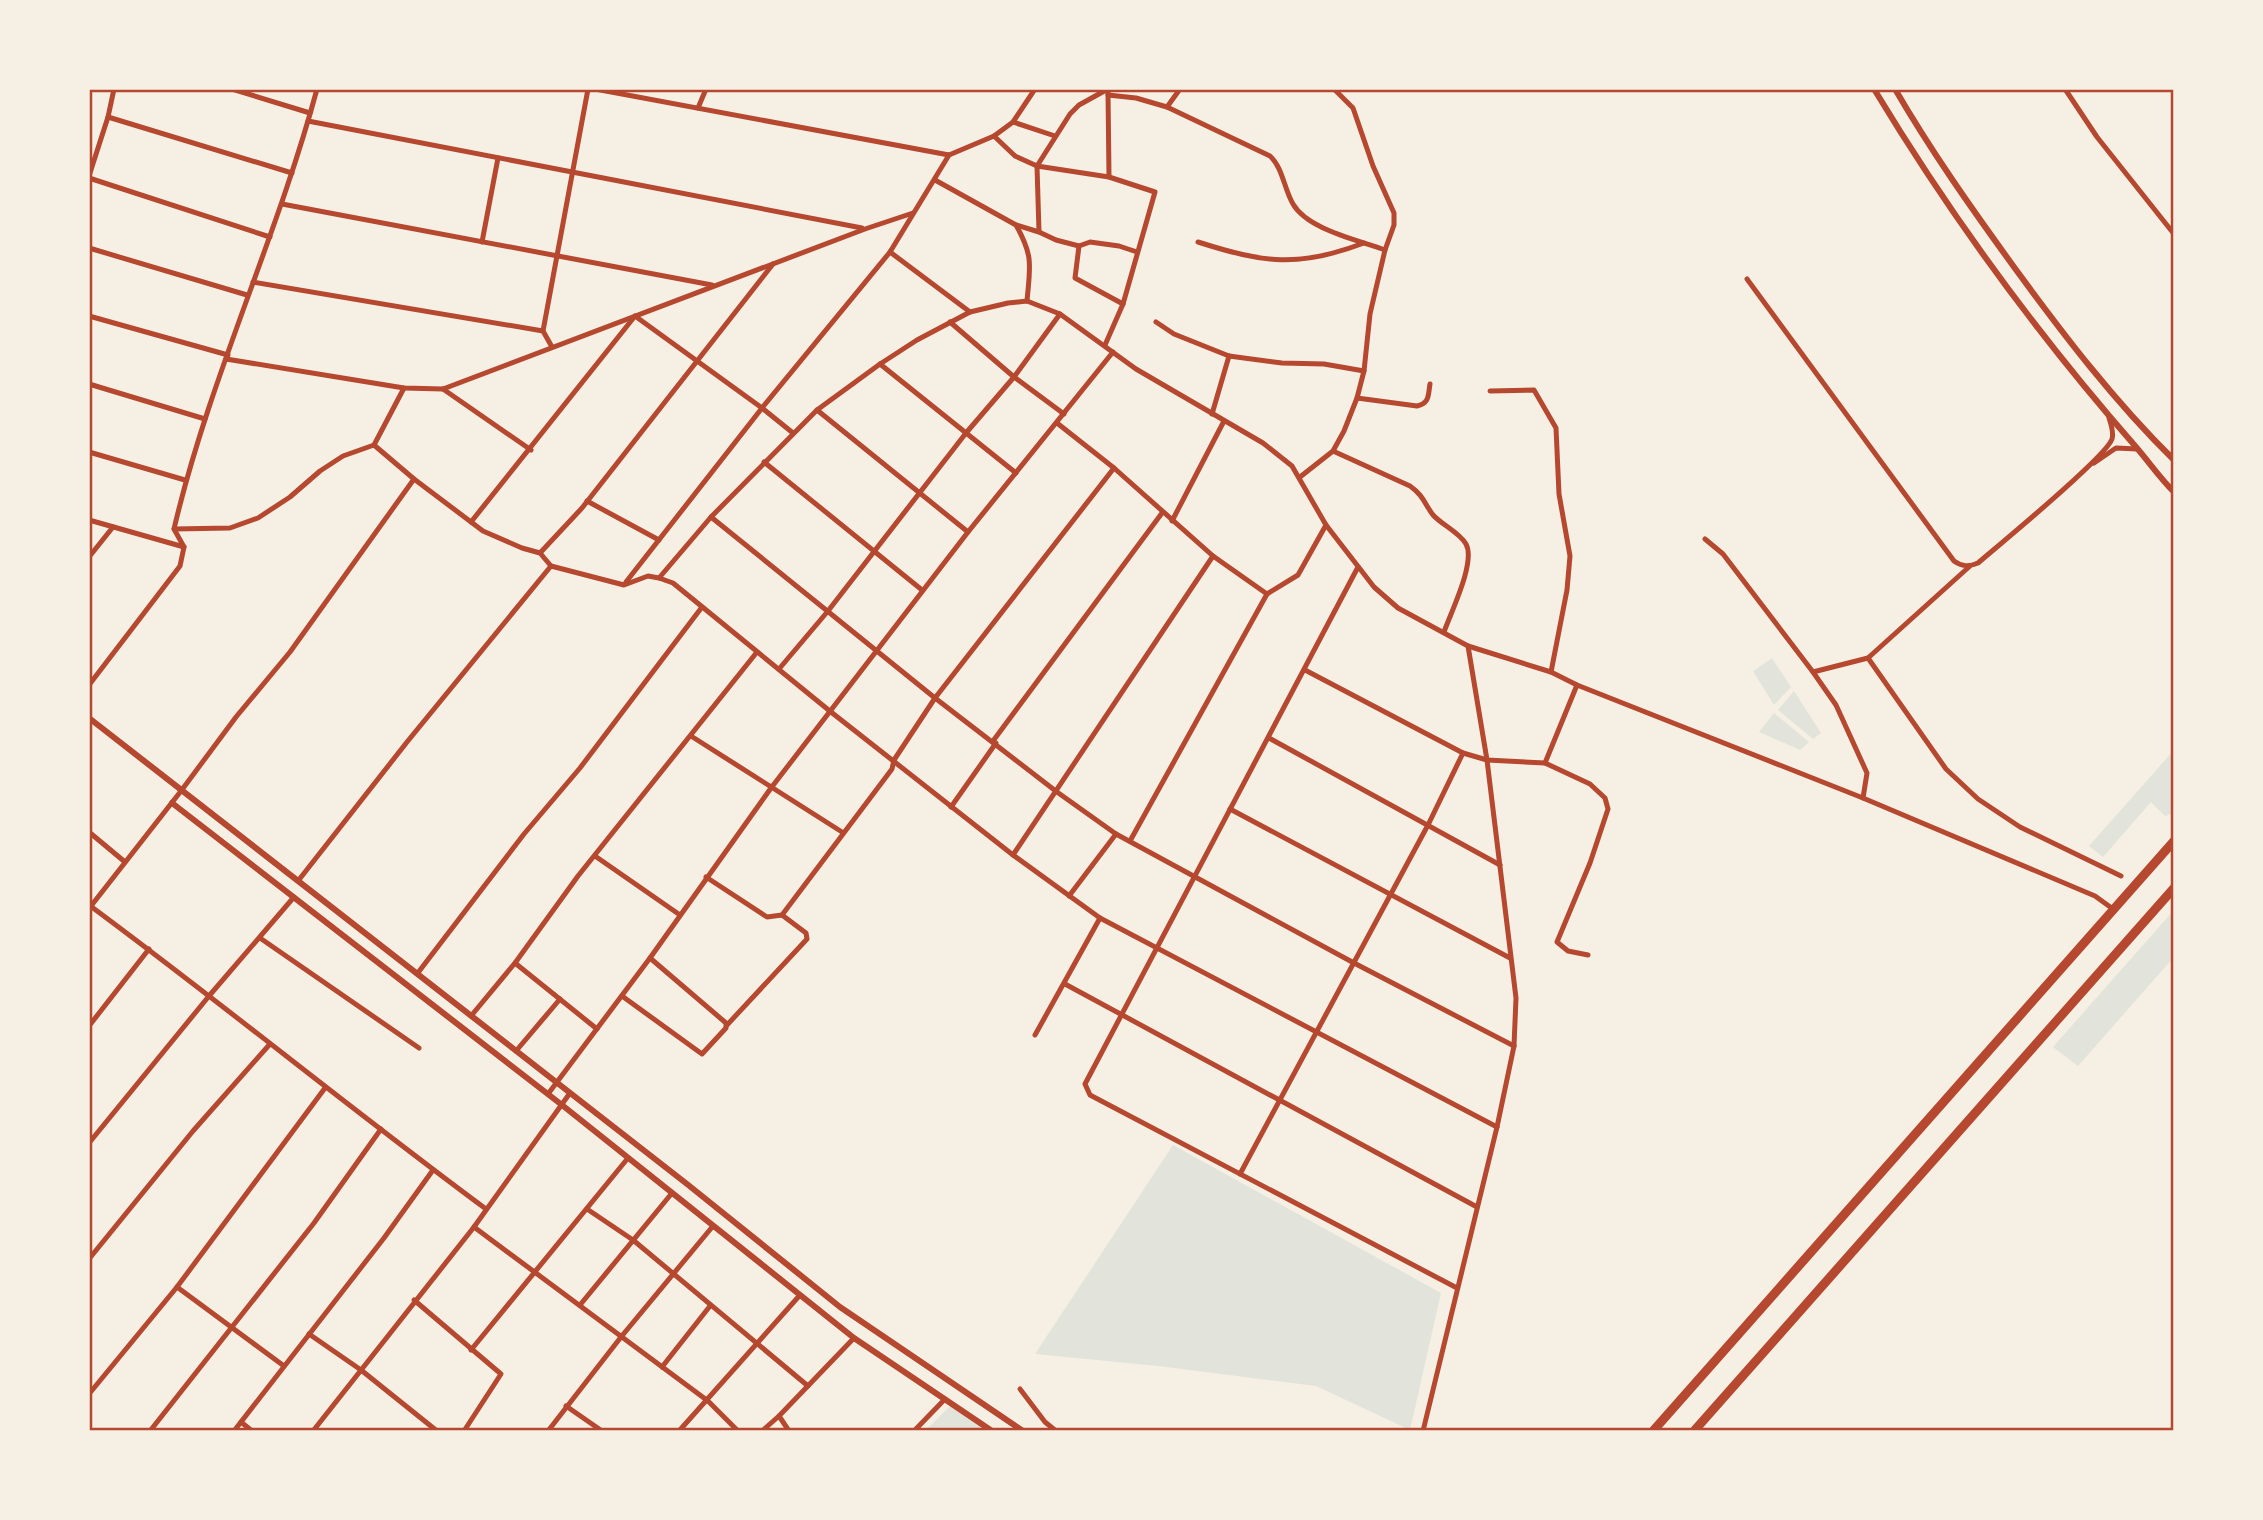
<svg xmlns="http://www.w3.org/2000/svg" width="2263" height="1520" viewBox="0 0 2263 1520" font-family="Lato,sans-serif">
<rect width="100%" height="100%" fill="#f6efe4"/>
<g fill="#e2e4dc">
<polygon points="1772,658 1791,687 1774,705 1753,671"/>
<polygon points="1794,691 1821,733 1813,739 1778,710"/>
<polygon points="1774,713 1809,742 1800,750 1759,732"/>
<polygon points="2174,750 2174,813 2165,816 2151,802 2103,857 2089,846"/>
<polygon points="2174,910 2174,957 2078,1066 2053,1047"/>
<polygon points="1173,1145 1441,1293 1410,1430 1316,1386 1158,1366 1035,1354"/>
<polygon points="952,1404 993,1431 925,1431"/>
</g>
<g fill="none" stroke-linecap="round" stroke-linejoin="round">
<g stroke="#b5482f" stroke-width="5">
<polyline points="232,89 310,113"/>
<polyline points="595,89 949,155 994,136 1013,122 1035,89"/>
<polyline points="2065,89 2097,137 2174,234"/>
<polyline points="1108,92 1109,177"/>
<path d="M1108,95L1136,98L1167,107L1270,156C1283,168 1284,189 1293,204C1308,230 1359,240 1385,250"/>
<polyline points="1167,107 1180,89"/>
<polyline points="698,108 706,89"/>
<polyline points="108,117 292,173"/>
<polyline points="308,121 862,228"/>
<polyline points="1013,122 1055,136"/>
<polyline points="994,136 1015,156 1037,166 1109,177 1155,192 1123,304 1105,345"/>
<polyline points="89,176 108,117 114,89"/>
<polyline points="89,178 270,237"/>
<polyline points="935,180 1016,225 1039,232 1056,240 1079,246 1090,242 1119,246 1137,252"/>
<polyline points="282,204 712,285"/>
<path d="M1016,225C1034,257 1030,266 1027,301"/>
<polyline points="1039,232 1037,166 1070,114 1079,105 1108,89"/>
<polyline points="482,242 498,158"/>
<path d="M1198,242C1264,263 1298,268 1364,243"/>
<polyline points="1079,246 1075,278 1123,304"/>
<polyline points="89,248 247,295"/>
<polyline points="890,252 970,312"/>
<path d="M1747,279L1954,561C1962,567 1969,567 1978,563C1999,545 2106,457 2112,439C2114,432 2111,424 2109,418"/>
<polyline points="253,282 543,331"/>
<polyline points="89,316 228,355"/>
<polyline points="950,322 1014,377 1064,414"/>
<polyline points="1156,322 1174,334 1229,356 1282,363 1324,364 1364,371"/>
<polyline points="552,347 543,331 588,89"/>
<polyline points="226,359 404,388 443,389 865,229 913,213"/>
<polyline points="880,364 1016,473"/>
<polyline points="89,384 205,419"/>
<polyline points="404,388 374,445 414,479 483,531 522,548 540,553 551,566"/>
<polyline points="443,389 531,450"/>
<polyline points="1490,391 1534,390 1556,428 1559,494 1570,556 1567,590 1551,672"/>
<path d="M1357,398L1417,406C1430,403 1428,395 1430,384"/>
<polyline points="817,410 968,532"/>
<polyline points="1212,414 1229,356"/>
<polyline points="1057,423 1114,468 1213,556 1267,594"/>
<path d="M1333,451L1410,486C1424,496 1424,503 1433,515C1442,525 1459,532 1466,544C1476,562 1451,612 1444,632"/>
<polyline points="89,452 185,480"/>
<polyline points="764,462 922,590"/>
<polyline points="2094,463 2116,448 2137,449"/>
<polyline points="1300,477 1333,451 1344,431 1357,398 1364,371 1370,314 1385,250 1394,225 1394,213 1373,166 1353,108 1334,89"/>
<polyline points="587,501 659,540"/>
<polyline points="711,517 935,698 1057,792 1116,834 1354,963 1514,1046"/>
<polyline points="89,520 184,547"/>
<polyline points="1172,521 1224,421"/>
<polyline points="471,522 635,316 762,408 793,433"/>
<polyline points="174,529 230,528 258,518 290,497 320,471 343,456 374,445"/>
<polyline points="1705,539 1723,554 1813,672 1836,705 1867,773 1863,798"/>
<polyline points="540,553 582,508 773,264"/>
<polyline points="89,557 113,527"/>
<polyline points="1358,567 1085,1084 1090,1095 1457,1288"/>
<polyline points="659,578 673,583 831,712 1013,855 1100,918 1497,1127"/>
<polyline points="626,582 762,408 890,252 949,155"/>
<polyline points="1868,658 1946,769 1978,799 2020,827 2121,876"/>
<polyline points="779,669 828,611 966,433 1014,377 1060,314"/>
<polyline points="1305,670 1463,753 1487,760 1545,763 1590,784 1605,798 1608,809 1590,863 1557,942 1568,951 1588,955"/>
<polyline points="1813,672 1868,658 1970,566"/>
<path d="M89,685L180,566L184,547L174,529C209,379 277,238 317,89"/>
<polyline points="691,736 842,832"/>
<polyline points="1269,738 1500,865"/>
<polyline points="993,741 1162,513"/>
<polyline points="1545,763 1577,685"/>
<polyline points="951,807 996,743"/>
<polyline points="1230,809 1510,958"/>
<polyline points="89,832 125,862"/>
<polyline points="1130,841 1267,594 1298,575 1326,525"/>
<polyline points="1013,855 1213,556"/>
<polyline points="595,856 680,915"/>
<polyline points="706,877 767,917 782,915 892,769 894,760 935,698 1114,468"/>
<polyline points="298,881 407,742 551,566 624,585 648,576 659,578 711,517 817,410 880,364 917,340 970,312 1008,303 1027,301 1060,314 1136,369 1263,443 1292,466 1326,525 1374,587 1398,608 1468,646 1551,672 1577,685 1863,798 2095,896 2113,909"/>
<polyline points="1069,896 1116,834"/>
<path d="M89,905C223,1004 352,1110 486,1209"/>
<polyline points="91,906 181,791 236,717 290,652 414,479"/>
<polyline points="260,938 419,1048"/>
<polyline points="515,963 597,1029"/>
<polyline points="417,974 524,834 580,768 702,607"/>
<polyline points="1065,984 1477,1207"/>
<polyline points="622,996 702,1054 726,1028 726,1023 650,958"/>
<polyline points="471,1016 515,963 578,876 757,652"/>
<polyline points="727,1025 807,939 806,933 782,915"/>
<polyline points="89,1026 149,949"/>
<polyline points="1035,1035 1100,918"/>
<polyline points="516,1051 560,999"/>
<polyline points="548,1094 650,958 771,788 968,532 1113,352"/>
<polyline points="89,1143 209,996 294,897"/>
<polyline points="1240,1174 1428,825 1463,753"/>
<polyline points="587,1209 633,1240 808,1386"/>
<polyline points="474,1227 708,1401 738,1431"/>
<polyline points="89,1259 193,1131 270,1044"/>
<polyline points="177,1287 284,1366"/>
<polyline points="414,1300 501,1374 464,1431"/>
<polyline points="580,1305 672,1193"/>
<polyline points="309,1334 361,1370 437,1431"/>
<polyline points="471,1350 628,1158"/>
<polyline points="662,1367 710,1306"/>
<polyline points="1020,1389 1045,1422 1056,1431"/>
<polyline points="89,1394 177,1287 325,1088"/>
<polyline points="566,1406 602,1431"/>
<polyline points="779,1416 789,1431"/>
<polyline points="241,1422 252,1431"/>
<polyline points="150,1431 314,1223 381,1129"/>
<polyline points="234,1431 384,1238 433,1170"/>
<polyline points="313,1431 474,1227 570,1093"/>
<polyline points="548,1431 621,1337 713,1226"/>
<polyline points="679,1431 800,1295"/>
<polyline points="762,1431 779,1416 854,1338"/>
<polyline points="914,1431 945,1399"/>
<polyline points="1423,1431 1497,1127 1514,1046 1516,998 1487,760 1468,646"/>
</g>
<g stroke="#b5482f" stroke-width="6">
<path d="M1874,89C1952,218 2037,334 2136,447C2149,462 2160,478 2174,492"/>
<path d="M1895,89C1931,151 1972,209 2014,267C2063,334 2114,401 2174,460"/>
<polyline points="89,718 687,1184 840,1307 1023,1431"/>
<polyline points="172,803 562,1105 854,1338 992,1431"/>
</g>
<g stroke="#b5482f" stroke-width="9">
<polyline points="1653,1431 2174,841"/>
<polyline points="1694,1431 2174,888"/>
</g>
</g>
<rect width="2263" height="1520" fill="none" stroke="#f6efe4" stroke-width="182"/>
<rect x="91" y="91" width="2081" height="1338" fill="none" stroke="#b5482f" stroke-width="2.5"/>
</svg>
